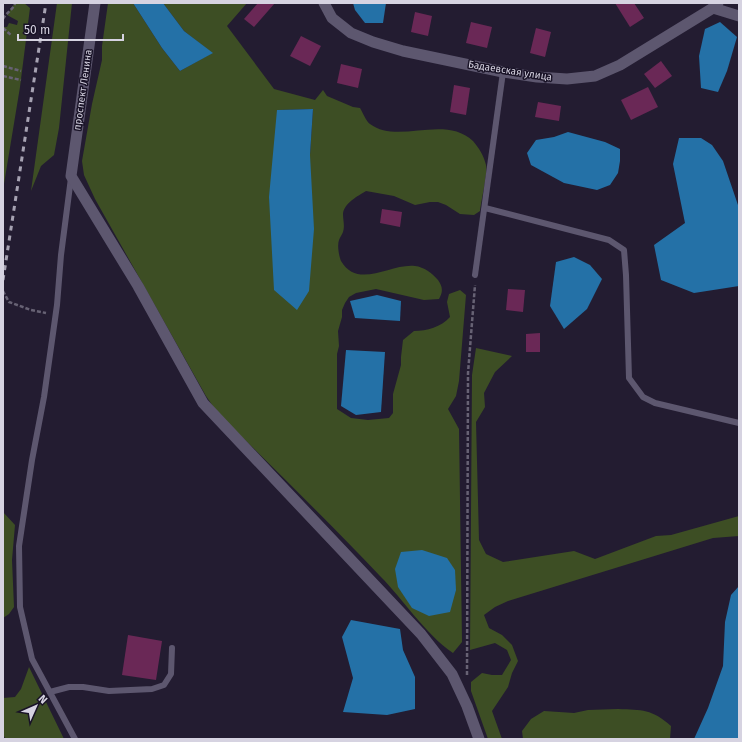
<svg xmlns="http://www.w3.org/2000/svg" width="742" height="742" viewBox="0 0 742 742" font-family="'Fira Sans',sans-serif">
<rect width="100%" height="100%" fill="#231c31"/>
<g fill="#3d4e24" fill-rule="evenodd">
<polygon points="15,3 24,3 30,8 20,87 3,190 3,27 7,27 9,23 17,25 18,21 7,15"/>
<polygon points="57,3 72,3 59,128 54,155 41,166 31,191"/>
<path d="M108,3H133L162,48L180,71L212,53L184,31L163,3H247L227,26L274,89L315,100L323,90L327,96L353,107L360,108C363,113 366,121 370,124C398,145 444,114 473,141C479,148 484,156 486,165C488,171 481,202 480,211L474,215L460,214L446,205L438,202H430L415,205L394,196L366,191C358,196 344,203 343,214C343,220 345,226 343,232C342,235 340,237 339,240C337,246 339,256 341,261C358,290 391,263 415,266C424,267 432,273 438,280C443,287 443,292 439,299L424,300L376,289L356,293L349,297L345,303L342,310V317L338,331L339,346L337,354V409L351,418L368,420L389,418L393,413V394L401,365V357L403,340L414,331C427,331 441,327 450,317L447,302L449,294L460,290L466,295L459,381L456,396L448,409L459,429L462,642L453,653C425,634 404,600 380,576C327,520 272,467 217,412L206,396L95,199L84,175L82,161L92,104L102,60V46ZM313,109L310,155L278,110Z"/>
<polygon points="476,348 512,356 495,372 484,393 485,407 476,422 479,540 486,554 503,562 574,551 595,559 656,536 671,535 739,516 739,536 713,538 508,601 495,607 484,615 489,628 502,635 512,645 518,661 512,673 508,687 492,711 502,739 488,739 471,691 471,682 482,673 492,675 502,675 511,660 507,650 495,643 470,650 472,375"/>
<polygon points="3,512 15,525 12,560 14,607 9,614 3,618"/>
<polygon points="29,667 64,739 6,739 3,735 3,698 15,697 21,689"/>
<path d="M618,709C642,710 652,709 671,726L670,739H523L522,731L531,719L544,711L574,713L588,710Z"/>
</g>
<g fill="#2471a7">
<polygon points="133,3 163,3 184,31 213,53 180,71 162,48"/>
<polygon points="353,3 386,3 383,23 365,23 355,10"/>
<polygon points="720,22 737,37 727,71 718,92 701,88 699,56 705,29"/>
<polygon points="313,109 310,155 314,229 309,291 297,310 274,290 269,197 277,110"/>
<polygon points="568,132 605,142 620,149 620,161 618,173 610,185 597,190 564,183 531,165 527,153 536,140 554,137"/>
<polygon points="679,138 701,138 712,145 723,161 739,208 739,286 694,293 661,280 654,245 685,223 673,164"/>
<polygon points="574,257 590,265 602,279 587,309 564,329 550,306 556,262"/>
<polygon points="377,295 401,301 400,321 355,318 350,301"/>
<polygon points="346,350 385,352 381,412 356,415 341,406"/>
<polygon points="422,550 447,558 455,570 456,590 450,612 429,616 412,608 398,587 395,569 401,552"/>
<polygon points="739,586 739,739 694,739 708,708 723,666 725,622 731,595"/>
<polygon points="351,620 400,629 403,650 415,677 415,709 387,715 343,712 353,678 342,637"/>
</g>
<g fill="#6a2856">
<polygon points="258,3 275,3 254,27 244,19"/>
<polygon points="615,3 634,3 644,18 630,27"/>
<polygon points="415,12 432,16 428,36 411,32"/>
<polygon points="471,22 492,27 487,48 466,43"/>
<polygon points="536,28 551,32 545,57 530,53"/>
<polygon points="301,36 321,46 310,66 290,56"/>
<polygon points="661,61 672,76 655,88 644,74"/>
<polygon points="341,64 362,69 358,88 337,83"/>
<polygon points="454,85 470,88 466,115 450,112"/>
<polygon points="648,87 658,107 631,120 621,100"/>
<polygon points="538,102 561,106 559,121 535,117"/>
<polygon points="382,209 402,212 400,227 380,223"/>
<polygon points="508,289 525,290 523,312 506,310"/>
<polygon points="540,333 540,352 526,352 526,334"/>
<polygon points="128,635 162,641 156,680 122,675"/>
</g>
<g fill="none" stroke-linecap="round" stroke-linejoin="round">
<g stroke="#676274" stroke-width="2.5" stroke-dasharray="4 2" stroke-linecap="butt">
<path d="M3,19C6,13 14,9 15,3"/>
<polyline points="3,28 11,35"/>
<polyline points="3,66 21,71"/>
<polyline points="3,76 21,80"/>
<polyline points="3,291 9,302 31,310 46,313"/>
<polyline points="467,675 468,373 475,285"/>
</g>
<g stroke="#5d576f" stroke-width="6">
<polyline points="71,178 61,255 57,305 44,397 32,460 19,546 20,607 32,659 75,739"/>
<polyline points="485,208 609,240 624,250 626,275 629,378 643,397 655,403 739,423"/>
<polyline points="475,275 503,72"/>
<polyline points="50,692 69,687 83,687 109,691 152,689 164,685 171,674 172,648"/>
</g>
<g stroke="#5d576f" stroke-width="11">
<polyline points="95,3 71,176 138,286 203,403 421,634 452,674 467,706 479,739"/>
<polyline points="324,3 332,18 351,33 373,42 403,51 503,72 537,77 567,79 595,76 620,65 713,8 718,3"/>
<polyline points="713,8 739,16"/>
</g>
<polyline stroke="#a6a2b2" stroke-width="3" stroke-dasharray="5 5" stroke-linecap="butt" points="3,280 46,3"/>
</g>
<g text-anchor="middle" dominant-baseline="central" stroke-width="3" stroke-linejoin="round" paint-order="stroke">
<g font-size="10" fill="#d6d3e1" stroke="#191327">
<text transform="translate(510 71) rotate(9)">Бадаевская улица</text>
<text transform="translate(83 90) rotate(-82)">проспект Ленина</text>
</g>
</g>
<rect width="742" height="742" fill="none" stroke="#d6d3e1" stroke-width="8"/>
<g transform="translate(36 706) rotate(45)" stroke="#191327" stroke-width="3" paint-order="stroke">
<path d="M0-3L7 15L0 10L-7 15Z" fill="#d6d3e1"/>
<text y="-6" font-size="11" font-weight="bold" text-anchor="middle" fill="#d6d3e1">N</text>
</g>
<path d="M18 34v6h105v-6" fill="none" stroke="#d6d3e1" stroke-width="2"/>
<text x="24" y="34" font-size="12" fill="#d6d3e1" stroke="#191327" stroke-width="3" paint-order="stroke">50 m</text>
</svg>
